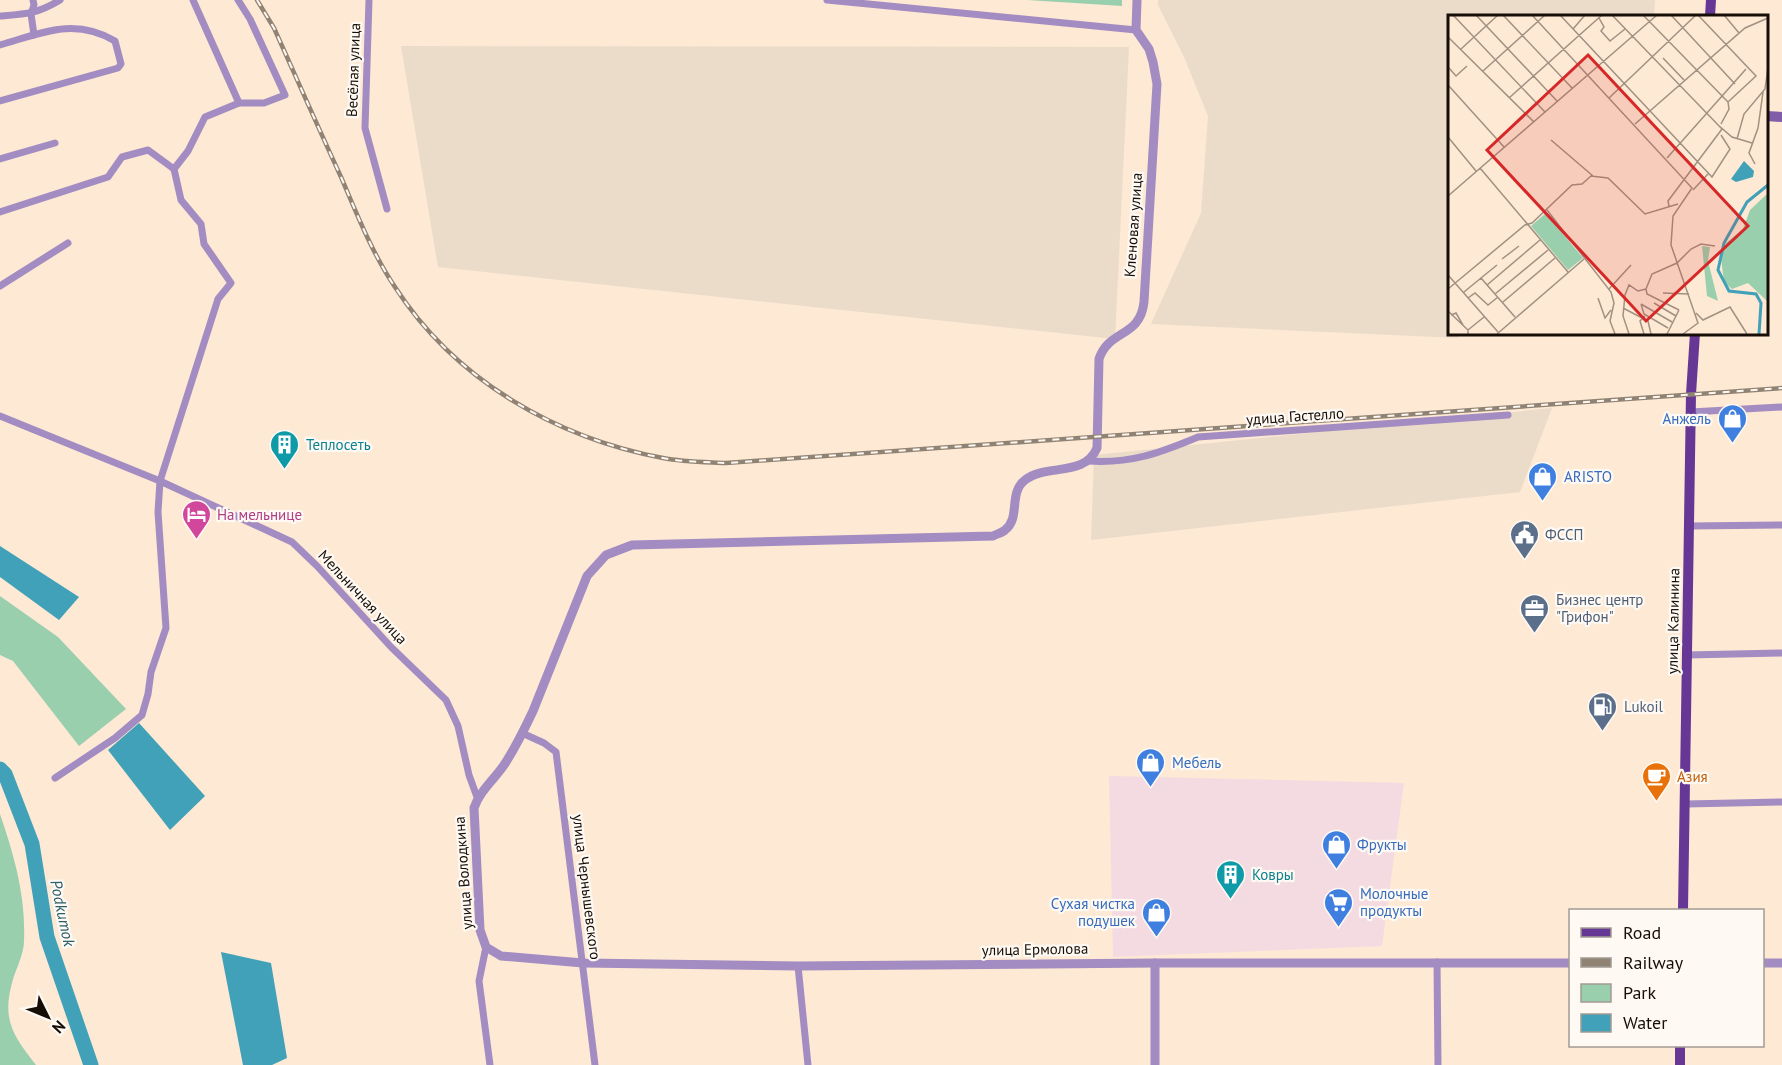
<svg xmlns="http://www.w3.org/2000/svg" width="1782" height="1065" viewBox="0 0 1782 1065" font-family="'PT Sans',sans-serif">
<rect width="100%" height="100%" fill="#fde9d4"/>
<polygon fill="#f4dbe2" points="1109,776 1404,783 1382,946 1113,957"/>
<g fill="#ebdcc9">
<polygon points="1158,0 1655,0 1654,16 1449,16 1449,333 1458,333 1458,338 1151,324 1201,213 1208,116 1184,57 1158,5"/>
<polygon points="401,46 1129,47 1115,339 438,267"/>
<polygon points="1552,408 1520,492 1091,540 1094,455"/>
</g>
<g fill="#9acfae">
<polygon points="1027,0 1122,0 1122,6"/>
<polygon points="0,596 58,637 126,709 79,746 13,661 0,655"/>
<path d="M0,814C14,855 26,896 24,941C24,952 18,965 14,976C1,1018 11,1033 36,1065H0Z"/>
</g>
<g fill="#40a1b8">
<polygon points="0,546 79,597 59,620 0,577"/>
<polygon points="139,723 205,796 170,830 108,750"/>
<polygon points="221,952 271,963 287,1058 272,1065 243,1065"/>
</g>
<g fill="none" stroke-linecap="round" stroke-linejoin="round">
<polyline stroke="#40a1b8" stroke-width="15" points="0,769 5,774 32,844 47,937 91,1065"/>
<g stroke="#a38cc1" stroke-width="7">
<polyline points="33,0 34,5 31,14 34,35"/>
<polyline points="193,0 239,103"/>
<polyline points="369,0 365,128 387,209"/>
<polyline points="827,0 1136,30"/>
<path d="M0,16C26,14 37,14 60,0"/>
<path d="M0,45C42,33 74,17 115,41L121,64L118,68L0,101"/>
<polyline points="0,159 55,143"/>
<polyline points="174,169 188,151 205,117 239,103 264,103 285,95 250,19 238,0"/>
<polyline points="0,212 108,177 122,157 148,150 174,169"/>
<polyline points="0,286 68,243"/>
<polyline points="1691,412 1782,407"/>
<polyline points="0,416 160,481 292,542 317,566 391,647 446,700 458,726 469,775 477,797"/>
<path d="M1088,461C1130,464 1160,453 1198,437L1508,415"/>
<polyline points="1690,526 1782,525"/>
<polyline points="1687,655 1782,653"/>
<polyline points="522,733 544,743 556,752 595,1065"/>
<polyline points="55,778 115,738 142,715 148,694 151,672 166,628 158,512 160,481 218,299 231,283 204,244 201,224 181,200 174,169"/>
<polyline points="1686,804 1782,802"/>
<polyline points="486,947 479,981 490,1065"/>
<polyline points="1437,962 1438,1065"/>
<polyline points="798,966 808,1065"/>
</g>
<g stroke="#a38cc1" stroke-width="9">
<path d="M1137,0L1136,30L1149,49L1153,62L1157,84L1144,302C1140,338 1109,329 1099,359L1097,448C1084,478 1047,463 1025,480C1008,493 1021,518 1005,530C1002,533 996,534 993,536L632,545L606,555L587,576L533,711C525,728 516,746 506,762C496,778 480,790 474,808L480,930L486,947L501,956L583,963L798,966L1155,963H1570"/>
<polyline points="1762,963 1782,963"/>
<polyline points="1155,1065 1155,963"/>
</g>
<polyline stroke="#805ca9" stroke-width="10" points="1766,116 1782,117"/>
<g stroke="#673796" stroke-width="10">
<polyline points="1710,16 1711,0"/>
<polyline points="1683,910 1691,394 1695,333"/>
<polyline points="1680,1065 1680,1046"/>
</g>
<defs>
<path id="rail" d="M257,0L274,28C296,77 318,127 341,177C357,214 372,253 395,287C455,380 556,438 663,458C683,462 706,462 726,463L1782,388"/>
</defs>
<use href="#rail" stroke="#918374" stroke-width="4.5"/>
<use href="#rail" stroke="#fef9f3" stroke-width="2" stroke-dasharray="7" stroke-linecap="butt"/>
</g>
<defs>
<symbol id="shop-pin" viewBox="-11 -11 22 30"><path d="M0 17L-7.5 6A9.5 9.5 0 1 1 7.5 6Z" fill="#3f7fe0" stroke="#fef9f3"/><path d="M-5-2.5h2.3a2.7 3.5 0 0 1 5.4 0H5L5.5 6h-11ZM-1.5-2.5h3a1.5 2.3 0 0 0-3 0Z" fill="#fff"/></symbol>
<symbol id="building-pin" viewBox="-11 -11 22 30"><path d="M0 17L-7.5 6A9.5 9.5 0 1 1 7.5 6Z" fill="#0f9aa8" stroke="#fef9f3"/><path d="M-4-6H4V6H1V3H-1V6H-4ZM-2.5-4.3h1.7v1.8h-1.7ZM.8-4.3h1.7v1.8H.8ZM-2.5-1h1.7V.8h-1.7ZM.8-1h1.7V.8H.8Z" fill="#fff"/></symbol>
<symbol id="hotel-pin" viewBox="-11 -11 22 30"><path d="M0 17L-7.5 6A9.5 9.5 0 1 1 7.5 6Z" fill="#d1479c" stroke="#fef9f3"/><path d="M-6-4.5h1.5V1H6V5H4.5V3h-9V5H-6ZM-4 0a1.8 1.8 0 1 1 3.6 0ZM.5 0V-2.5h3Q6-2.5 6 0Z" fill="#fff"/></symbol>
<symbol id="civic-pin" viewBox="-11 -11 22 30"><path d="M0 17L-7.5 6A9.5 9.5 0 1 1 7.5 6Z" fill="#5c6f8a" stroke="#fef9f3"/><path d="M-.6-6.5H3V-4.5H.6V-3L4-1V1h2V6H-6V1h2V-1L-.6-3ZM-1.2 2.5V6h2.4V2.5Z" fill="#fff"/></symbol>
<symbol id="office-pin" viewBox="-11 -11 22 30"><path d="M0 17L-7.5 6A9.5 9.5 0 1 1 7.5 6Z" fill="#5c6f8a" stroke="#fef9f3"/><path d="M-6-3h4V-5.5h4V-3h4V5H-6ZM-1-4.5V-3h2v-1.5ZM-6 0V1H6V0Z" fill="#fff"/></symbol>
<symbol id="fuel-pin" viewBox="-11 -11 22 30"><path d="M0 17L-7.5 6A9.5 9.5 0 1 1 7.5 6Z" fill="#5c6f8a" stroke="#fef9f3"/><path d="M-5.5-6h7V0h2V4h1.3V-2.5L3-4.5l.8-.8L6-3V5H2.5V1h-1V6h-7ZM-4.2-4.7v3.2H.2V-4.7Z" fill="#fff"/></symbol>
<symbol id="cafe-pin" viewBox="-11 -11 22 30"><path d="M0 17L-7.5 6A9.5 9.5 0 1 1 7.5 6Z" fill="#e8710a" stroke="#fef9f3"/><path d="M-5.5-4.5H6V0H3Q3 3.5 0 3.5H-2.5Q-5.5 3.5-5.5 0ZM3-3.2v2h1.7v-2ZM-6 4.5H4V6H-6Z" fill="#fff"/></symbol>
<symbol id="supermarket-pin" viewBox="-11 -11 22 30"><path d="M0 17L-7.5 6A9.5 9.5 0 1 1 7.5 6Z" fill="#3f7fe0" stroke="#fef9f3"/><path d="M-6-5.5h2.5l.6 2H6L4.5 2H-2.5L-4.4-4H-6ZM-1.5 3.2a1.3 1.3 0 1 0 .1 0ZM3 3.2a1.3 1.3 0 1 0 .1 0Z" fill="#fff"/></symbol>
</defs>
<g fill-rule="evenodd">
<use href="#shop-pin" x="1716" y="402" width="33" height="45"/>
<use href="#building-pin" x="268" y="428" width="33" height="45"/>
<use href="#shop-pin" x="1526" y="460" width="33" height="45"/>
<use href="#hotel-pin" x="180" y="498" width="33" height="45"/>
<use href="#civic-pin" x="1508" y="518" width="33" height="45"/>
<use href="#office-pin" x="1518" y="592" width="33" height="45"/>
<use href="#fuel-pin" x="1586" y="690" width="33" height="45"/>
<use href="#shop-pin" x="1134" y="746" width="33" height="45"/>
<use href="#cafe-pin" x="1640" y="760" width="33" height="45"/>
<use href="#shop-pin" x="1320" y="828" width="33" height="45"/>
<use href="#building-pin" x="1214" y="858" width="33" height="45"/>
<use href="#supermarket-pin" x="1322" y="886" width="33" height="45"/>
<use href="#shop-pin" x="1140" y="896" width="33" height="45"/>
</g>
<g text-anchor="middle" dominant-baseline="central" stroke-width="4.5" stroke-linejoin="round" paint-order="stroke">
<g font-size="15" fill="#160e06" stroke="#fef9f3">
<text transform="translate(353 70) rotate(-88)">Весёлая улица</text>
<text transform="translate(1133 225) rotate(-86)">Кленовая улица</text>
<text transform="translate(1295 416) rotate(-4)">удица Гастелло</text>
<text transform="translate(363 597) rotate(47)">Мельничная улица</text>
<text transform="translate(1673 621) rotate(-89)">улица Калинина</text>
<text transform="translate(463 873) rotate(-94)">улица Володкина</text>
<text transform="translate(587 887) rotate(83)">улица Чернышевского</text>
<text transform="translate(1035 949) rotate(-1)">улица Ермолова</text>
</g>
<g font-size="15" fill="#366cbe" stroke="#fef9f3" text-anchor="start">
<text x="1711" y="418" text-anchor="end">Анжель</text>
<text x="1564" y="476">ARISTO</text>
<text x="1172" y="762">Мебель</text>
<text x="1357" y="844">Фрукты</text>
<text x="1360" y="893">Молочные<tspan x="1360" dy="17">продукты</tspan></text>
<text x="1135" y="903" text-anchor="end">Сухая чистка<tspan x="1135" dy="17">подушек</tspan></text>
</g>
<g font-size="15" fill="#0d838f" stroke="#fef9f3" text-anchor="start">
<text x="306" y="444">Теплосеть</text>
<text x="1252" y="874">Ковры</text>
</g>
<g font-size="15" fill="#b23c85" stroke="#fef9f3" text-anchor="start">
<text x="217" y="514">На мельнице</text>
</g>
<g font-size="15" fill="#4e5e75" stroke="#fef9f3" text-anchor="start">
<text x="1545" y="534">ФССП</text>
<text x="1556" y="599">Бизнес центр<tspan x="1556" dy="17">"Грифон"</tspan></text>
<text x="1624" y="706">Lukoil</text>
</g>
<g font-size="15" fill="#c56008" stroke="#fef9f3" text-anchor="start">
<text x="1677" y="776">Азия</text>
</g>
<g font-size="16" font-style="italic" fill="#2a5f6c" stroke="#fef9f3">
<text transform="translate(63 913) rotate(78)">Podkumok</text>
</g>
</g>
<g transform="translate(1448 15)">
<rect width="320" height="320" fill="#fde9d4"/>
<path d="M319,179V178V286L300,268L284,274L276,267L273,243L278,228L295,214L302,195ZM98,198L135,243L120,255L83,211ZM254,231L262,232L260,246L270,286L259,281Z" fill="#9acfae"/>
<path d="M296,146L306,156L305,162L288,167L283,164Z" fill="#40a1b8"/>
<path fill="none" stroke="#40a1b8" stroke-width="3" d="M311,319L313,288L308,279L281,276L270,255L276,228L299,187L320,170"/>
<path fill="none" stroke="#a19182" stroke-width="1.5" d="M5,0L97,97M28,0L109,86M55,0L124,73M84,0L244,173L225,201L223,230L250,308L235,319M112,0L264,162L282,134L273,120M164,0L274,114L220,186L221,191M195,0L280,87M223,0L287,69M250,0L308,61L280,87M276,0L291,18M151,3L156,12L153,16L162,26L177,14M125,14L137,0M0,22L86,107M13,34L50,0M215,43L236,65M1,53L8,61L19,51M35,56L97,0M0,70L56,132M61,83L154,0M161,83L248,0M187,109L297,13L320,3M273,109L281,94L280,87M270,110L284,122L304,128M0,122L28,156M289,124L296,99L317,74L320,53M103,125L145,161M219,143L298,54M307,149L301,138L310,113L315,77M32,153L120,257M245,175L260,159M0,181L209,0M99,195L163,277L166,288L162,306L167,319M54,244L71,231M49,250L33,263L67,302M0,260L50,317M39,270L92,225M0,274L77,210L84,208L124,170L134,169L143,161L160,163L197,199L230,189M161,274L183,250M198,274L204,259L229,248L243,234L253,229L267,231M198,274L199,279L231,295M16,277L33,263M215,278L241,279M47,279L100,235M20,283L27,278L40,290L50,282M150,283L157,303L163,295M55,287L107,243M206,288L228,301M193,289L196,299L220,313M193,289L224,307M175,293L200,306L203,319M0,296L20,315V319M248,298L255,305L282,292L299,319M3,300L8,298L15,310M20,315L36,302M49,319L136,244M181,319L175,301L177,280L181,270L190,276L198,274M196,319L192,306L197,301M219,319L231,295"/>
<path fill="#d62828" fill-opacity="0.15" stroke="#d62828" stroke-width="3" d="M140,40L300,211L198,306L39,135Z"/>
<rect width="320" height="320" fill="none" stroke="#160e06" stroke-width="3"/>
</g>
<rect x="1569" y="909" width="195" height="138" fill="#fef9f3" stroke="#a19b94" stroke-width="1.5"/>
<rect x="1581" y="928" width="30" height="9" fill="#673796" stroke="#a19b94" stroke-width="1.5"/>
<text x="1623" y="939" font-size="18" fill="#160e06">Road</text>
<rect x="1581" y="958" width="30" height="9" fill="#918374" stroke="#a19b94" stroke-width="1.5"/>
<text x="1623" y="969" font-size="18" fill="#160e06">Railway</text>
<rect x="1581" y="984" width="30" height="18" fill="#9acfae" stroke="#a19b94" stroke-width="1.5"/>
<text x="1623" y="999" font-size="18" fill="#160e06">Park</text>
<rect x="1581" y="1014" width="30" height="18" fill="#40a1b8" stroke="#a19b94" stroke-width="1.5"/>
<text x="1623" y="1029" font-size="18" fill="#160e06">Water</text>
<g transform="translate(48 1017) rotate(133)" stroke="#fef9f3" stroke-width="4.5" paint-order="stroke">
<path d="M0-4.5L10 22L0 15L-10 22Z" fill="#160e06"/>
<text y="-9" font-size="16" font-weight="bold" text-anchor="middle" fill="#160e06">N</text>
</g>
</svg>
